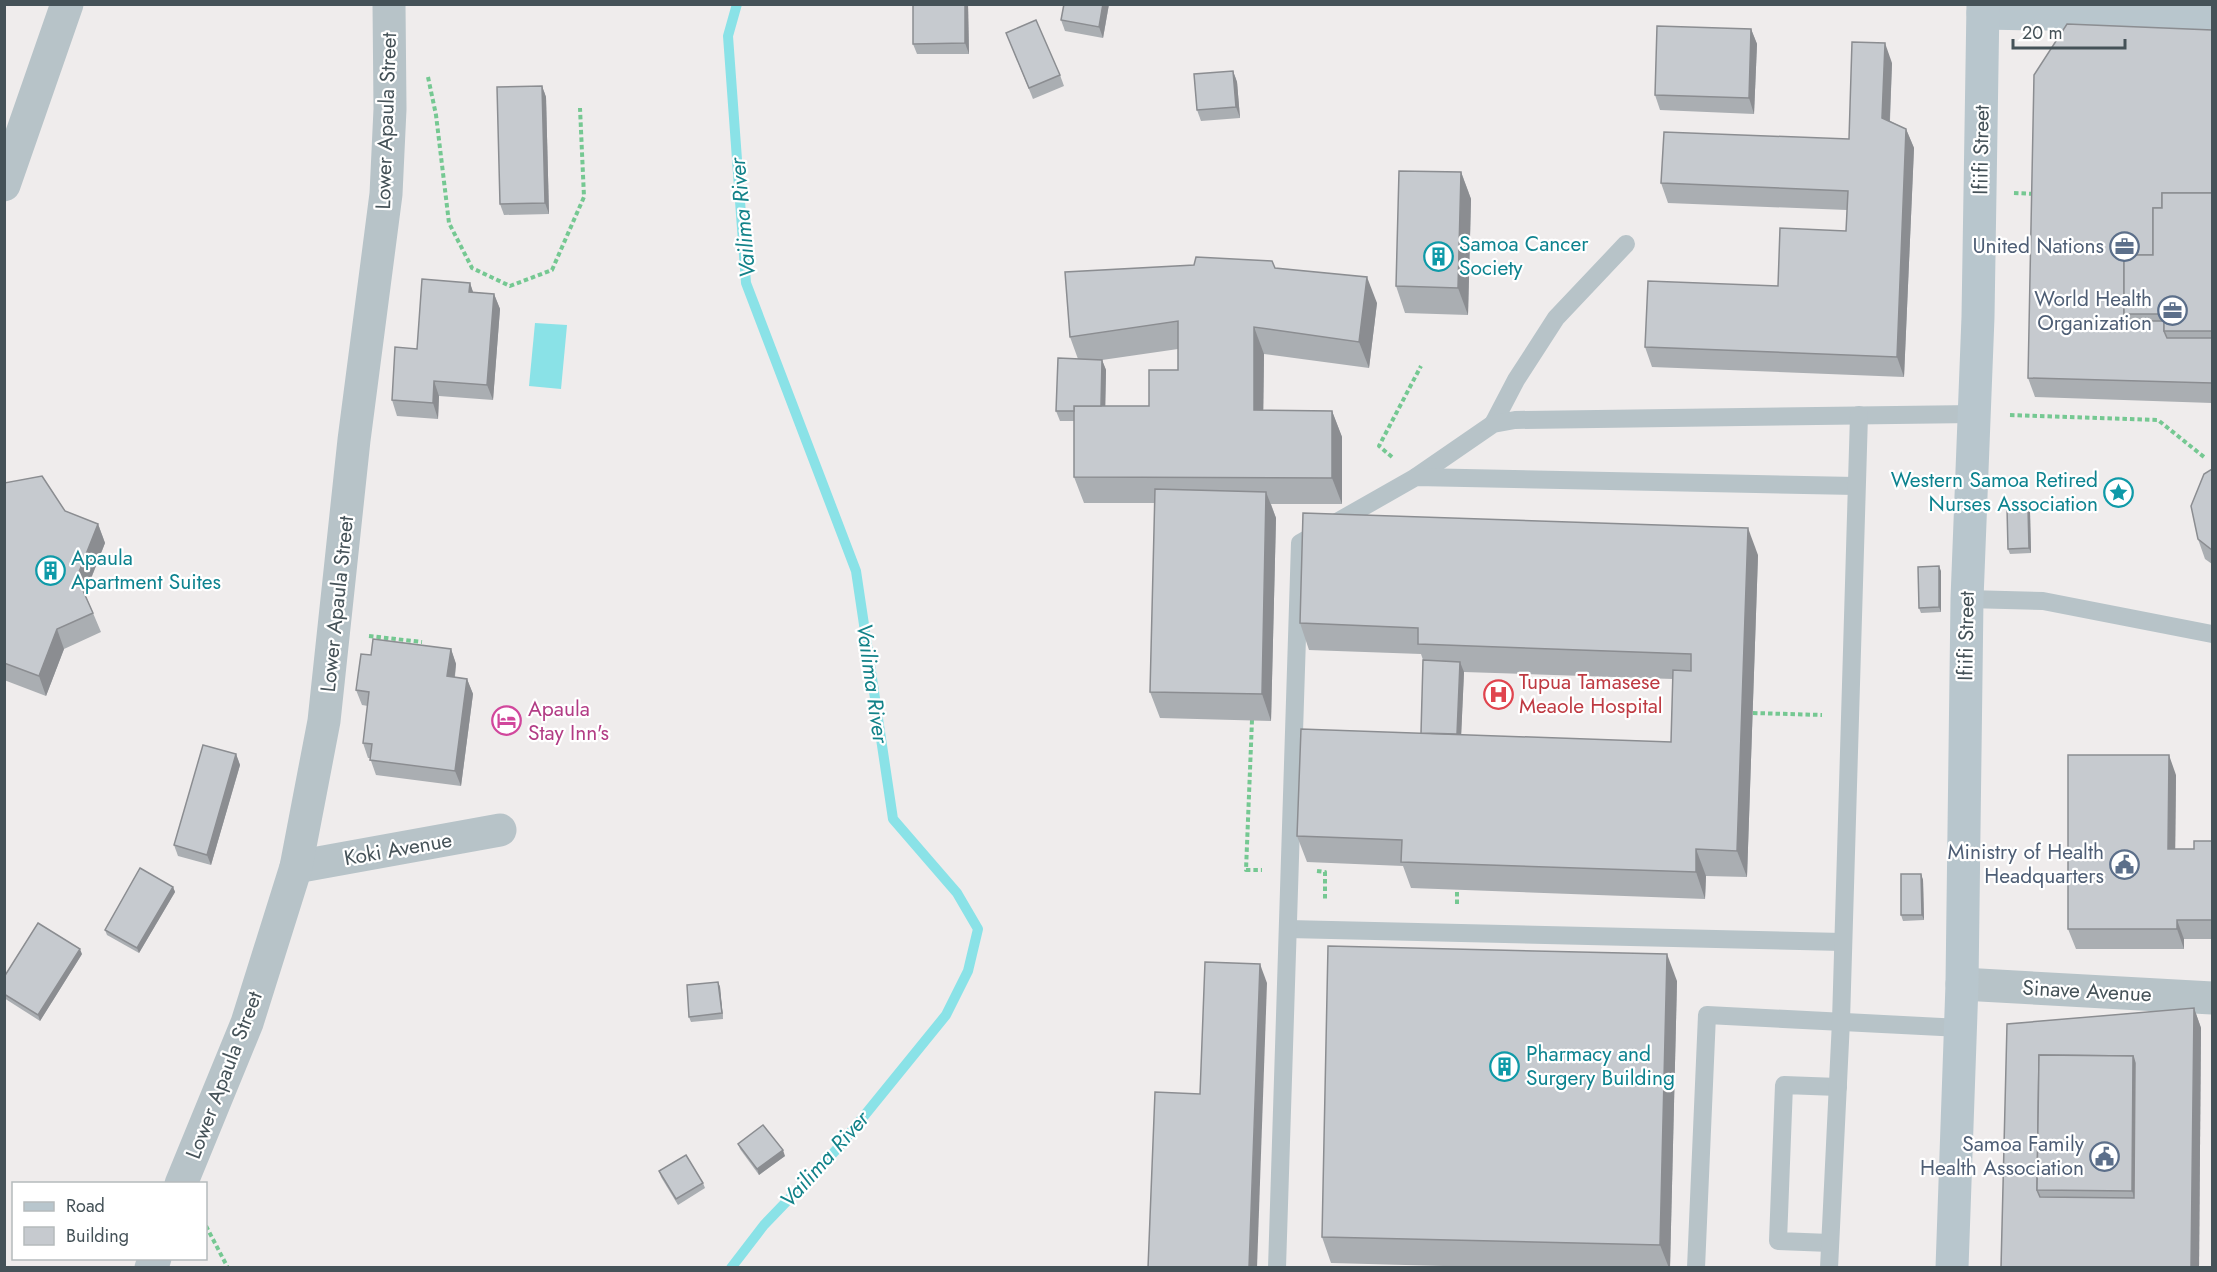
<svg xmlns="http://www.w3.org/2000/svg" width="2217" height="1272" viewBox="0 0 2217 1272" font-family="Jost,sans-serif">
<rect width="100%" height="100%" fill="#efecec"/>
<polygon fill="#8ae2e7" points="535,323 567,325 561,389 529,386"/>
<g fill="none" stroke-linecap="round" stroke-linejoin="round">
<polyline stroke="#8ae2e7" stroke-width="10" points="731,1268 764,1225 838,1148 946,1015 968,971 978,929 957,893 893,819 856,571 746,283 728,36 737,4"/>
<g stroke="#75c892" stroke-width="4" stroke-dasharray="4.5 3" stroke-linecap="butt">
<polyline points="428,77 436,115 449,223 472,268 510,286 552,270 584,197 580,108"/>
<polyline points="2014,193 2037,194"/>
<polyline points="2010,415 2158,420 2204,457"/>
<polyline points="1392,457 1379,446 1421,366"/>
<polyline points="369,636 422,642"/>
<polyline points="1753,713 1822,715"/>
<polyline points="1252,720 1246,870 1262,870"/>
<polyline points="1317,871 1325,872 1325,901"/>
<polyline points="1457,904 1457,890"/>
<polyline points="206,1226 228,1268"/>
</g>
<g stroke="#b7c3c8" stroke-width="18">
<polyline points="1493,424 1516,380 1556,318 1626,244"/>
<polyline points="1416,477 1493,424 1515,420 1974,414"/>
<polyline points="1967,599 2043,601 2212,634"/>
<polyline points="1288,929 1843,942"/>
<polyline points="1830,1243 1778,1241 1784,1085 1838,1087"/>
<polyline points="1277,1268 1300,543 1416,477 1856,486"/>
<polyline points="1696,1268 1707,1015 1961,1028"/>
<polyline points="1829,1268 1841,1021 1859,415"/>
</g>
<g stroke="#b7c3c8" stroke-width="33">
<polyline points="4,185 67,4"/>
<polyline points="296,867 500,830"/>
<polyline points="1962,984 2212,998"/>
<polyline points="181,1184 247,1023 296,867 324,721 354,440 386,194 390,109 389,4"/>
<polyline points="151,1268 155,1258"/>
</g>
<g stroke="#b8c6cd" stroke-width="33">
<polyline points="1983,13 2212,17"/>
<polyline points="1952,1268 1962,984 1967,599 1978,317 1983,4"/>
</g>
</g>
<g fill="#aaaeb2" fill-rule="evenodd">
<polygon points="913,4 968,4 969,54 917,54 913,44"/>
<polygon points="1109,4 1103,38 1065,31 1061,20"/>
<polygon points="1751,29 1757,44 1754,114 1660,110 1655,95"/>
<polygon points="2212,30 2212,403 2035,397 2028,378"/>
<polygon points="1006,33 1060,75 1064,86 1033,99"/>
<polygon points="1892,63 1890,121 1906,129 1914,148 1904,377 1652,367 1645,347 1778,286 1846,231 1847,210 1668,203 1661,183 1849,139"/>
<polygon points="1233,71 1237,82 1240,118 1201,121 1197,110"/>
<polygon points="542,86 546,97 549,214 504,215 500,204"/>
<polygon points="1461,172 1471,199 1468,315 1405,313 1396,286"/>
<path d="M1275,268L1377,303L1369,368L1264,354L1263,410L1332,411L1342,437V504H1271L1276,518L1271,721L1160,718L1150,692L1155,503H1084L1074,477V421H1060L1056,411L1078,359L1070,337ZM1178,349V370L1149,406H1105L1106,370L1102,360Z"/>
<polygon points="470,283 473,292 494,294 500,309 493,400 439,396 438,419 397,416 392,400 417,349"/>
<polygon points="2212,469 2212,564 2205,559 2198,539"/>
<polygon points="4,483 65,511 98,524 105,543 85,594 101,632 64,649 46,696 4,680"/>
<polygon points="2030,512 2031,553 2010,554 2008,549"/>
<path d="M1758,555L1747,877L1706,876L1705,899L1411,888L1403,866L1307,862L1297,836L1421,733L1423,660L1421,654L1309,650L1300,623ZM1464,672L1673,679L1671,742L1461,735Z"/>
<polygon points="1941,571 1941,612 1921,613 1919,608"/>
<polygon points="451,649 456,664 455,677 467,679 473,694 461,786 376,775 370,758 368,758 363,743 368,706 362,705 356,690 371,655"/>
<polygon points="236,754 240,765 211,865 178,856 174,845"/>
<polygon points="2176,775 2175,849 2194,849 2212,841 2212,939 2184,939 2184,949 2076,949 2068,929"/>
<polygon points="1921,874 1923,880 1924,920 1903,921 1901,915"/>
<polygon points="173,887 175,892 139,953 107,935 105,930"/>
<polygon points="82,954 40,1021 4,998 4,977"/>
<polygon points="1677,981 1670,1268 1518,1268 1331,1263 1322,1237"/>
<polygon points="718,982 720,987 723,1019 691,1022 689,1017"/>
<polygon points="2194,1008 2201,1028 2199,1268 2001,1268 2007,1024"/>
<polygon points="738,1144 785,1156 759,1175 740,1149"/>
<polygon points="659,1171 703,1183 705,1188 678,1205 661,1177"/>
</g>
<g fill="#8b8d91">
<polygon points="965,4 968,4 969,54 965,43"/>
<polygon points="1103,4 1109,4 1103,38 1099,27"/>
<polygon points="1751,29 1757,44 1754,114 1749,98"/>
<polygon points="1885,43 1892,63 1889,138 1882,118"/>
<polygon points="1233,71 1237,82 1240,118 1236,107"/>
<polygon points="542,86 546,97 549,214 545,203"/>
<polygon points="1906,129 1914,148 1904,377 1897,357"/>
<polygon points="1461,172 1471,199 1468,315 1458,288"/>
<polygon points="1367,277 1377,303 1369,368 1359,342"/>
<polygon points="470,283 475,298 469,292"/>
<polygon points="494,294 500,309 493,400 487,385"/>
<polygon points="1254,327 1264,354 1263,437 1254,410"/>
<polygon points="1102,360 1106,370 1105,422 1101,412"/>
<polygon points="434,381 439,396 438,419 433,403"/>
<polygon points="1332,411 1342,437 1342,504 1332,478"/>
<polygon points="1266,492 1276,518 1271,721 1262,694"/>
<polygon points="2028,507 2030,512 2031,553 2029,548"/>
<polygon points="98,524 105,543 84,596 77,577"/>
<polygon points="1748,528 1758,555 1747,877 1737,851"/>
<polygon points="1939,566 1941,571 1941,612 1939,607"/>
<polygon points="57,629 64,649 46,696 39,676"/>
<polygon points="451,649 456,664 453,691 447,676"/>
<polygon points="1460,662 1464,672 1460,761 1456,750"/>
<polygon points="467,679 473,694 461,786 455,771"/>
<polygon points="236,754 240,765 211,865 207,855"/>
<polygon points="2169,755 2176,775 2175,868 2168,849"/>
<polygon points="1696,849 1706,876 1705,899 1696,872"/>
<polygon points="1921,874 1923,880 1924,920 1922,915"/>
<polygon points="173,887 175,892 139,953 137,948"/>
<polygon points="2177,920 2184,939 2184,949 2177,929"/>
<polygon points="80,949 82,954 40,1021 38,1015"/>
<polygon points="1667,954 1677,981 1670,1268 1669,1268 1660,1245"/>
<polygon points="1260,964 1267,983 1257,1268 1249,1268"/>
<polygon points="718,982 720,987 723,1019 722,1013"/>
<polygon points="2194,1008 2201,1028 2199,1268 2191,1268"/>
<polygon points="2133,1056 2142,1082 2141,1218 2132,1191"/>
<polygon points="783,1150 785,1156 759,1175 757,1169"/>
</g>
<g fill="#c6cacf" stroke="#8b8d91" stroke-width="1.5" fill-rule="evenodd">
<polygon points="913,4 965,4 965,43 913,44"/>
<polygon points="1064,4 1103,4 1099,27 1061,20"/>
<polygon points="1036,20 1060,75 1029,88 1006,33"/>
<polygon points="2067,24 2212,30 2212,193 2162,193 2162,208 2153,208 2153,255 2124,255 2124,314 2127,321 2164,321 2164,331 2167,338 2212,338 2212,383 2028,378 2034,75"/>
<polygon points="1657,26 1751,29 1749,98 1655,95"/>
<polygon points="1852,42 1885,43 1882,118 1906,129 1897,357 1645,347 1648,281 1778,286 1780,228 1846,231 1848,191 1661,183 1664,132 1849,139"/>
<polygon points="1233,71 1236,107 1197,110 1194,74"/>
<polygon points="542,86 545,203 500,204 497,87"/>
<polygon points="1399,171 1461,172 1458,288 1396,286"/>
<polygon points="2162,193 2212,193 2212,331 2164,331 2164,314 2124,314 2124,255 2153,255 2153,208 2162,208"/>
<polygon points="1196,257 1272,261 1275,268 1367,277 1359,342 1254,327 1254,410 1332,411 1332,478 1074,477 1074,406 1149,406 1149,370 1178,370 1178,321 1070,337 1065,272 1194,265"/>
<polygon points="422,279 470,283 469,292 494,294 487,385 434,381 433,403 392,400 395,347 417,349"/>
<polygon points="1058,358 1102,360 1101,406 1074,406 1074,411 1056,411"/>
<polygon points="2212,469 2212,550 2198,539 2191,506 2204,474"/>
<polygon points="42,476 65,511 98,524 77,577 93,613 57,629 39,676 4,663 4,483"/>
<polygon points="1155,489 1266,492 1262,694 1150,692"/>
<polygon points="2028,507 2029,548 2008,549 2007,508"/>
<polygon points="1303,513 1748,528 1737,851 1696,849 1696,872 1401,862 1402,840 1297,836 1301,729 1671,742 1673,670 1691,671 1691,654 1418,644 1418,628 1300,623"/>
<polygon points="1939,566 1939,607 1919,608 1918,567"/>
<polygon points="373,639 451,649 447,676 467,679 455,771 370,760 372,744 363,743 369,692 356,690 361,654 371,655"/>
<polygon points="1423,660 1460,662 1457,734 1421,733"/>
<polygon points="203,745 236,754 207,855 174,845"/>
<polygon points="2068,755 2169,755 2168,849 2194,849 2194,841 2212,841 2212,920 2177,920 2177,929 2068,929"/>
<polygon points="140,868 173,887 137,948 105,930"/>
<polygon points="1901,874 1921,874 1922,915 1901,915"/>
<polygon points="38,923 80,949 38,1015 4,994 4,977"/>
<polygon points="1328,946 1667,954 1660,1245 1322,1237"/>
<polygon points="1205,962 1260,964 1249,1268 1148,1268 1155,1092 1200,1094"/>
<polygon points="718,982 722,1013 689,1017 687,985"/>
<path d="M2194,1008L2191,1268H2001L2007,1024ZM2039,1055L2133,1056L2135,1063L2134,1198L2040,1197L2037,1190Z"/>
<polygon points="2039,1055 2133,1056 2132,1191 2037,1190"/>
<polygon points="763,1125 783,1150 757,1169 738,1144"/>
<polygon points="686,1155 703,1183 676,1199 659,1171"/>
</g>
<defs>
<symbol id="office-ring" viewBox="-11 -11 22 22"><circle r="9.5" fill="#fff" stroke="#5c6f8a" stroke-width="1.5"/><path d="M-6-3h4V-5.5h4V-3h4V5H-6ZM-1-4.5V-3h2v-1.5ZM-6 0V1H6V0Z" fill="#5c6f8a"/></symbol>
<symbol id="building-ring" viewBox="-11 -11 22 22"><circle r="9.5" fill="#fff" stroke="#0f9aa8" stroke-width="1.5"/><path d="M-4-6H4V6H1V3H-1V6H-4ZM-2.5-4.3h1.7v1.8h-1.7ZM.8-4.3h1.7v1.8H.8ZM-2.5-1h1.7V.8h-1.7ZM.8-1h1.7V.8H.8Z" fill="#0f9aa8"/></symbol>
<symbol id="sight-ring" viewBox="-11 -11 22 22"><circle r="9.5" fill="#fff" stroke="#0f9aa8" stroke-width="1.5"/><path d="M0-6L1.8-2.2L6-1.7L2.9 1.2L3.7 5.4L0 3.3L-3.7 5.4L-2.9 1.2L-6-1.7L-1.8-2.2Z" fill="#0f9aa8"/></symbol>
<symbol id="hospital-ring" viewBox="-11 -11 22 22"><circle r="9.5" fill="#fff" stroke="#e0444e" stroke-width="1.5"/><path d="M-5-5h3v3.5h4V-5h3V5h-3V1.5h-4V5h-3Z" fill="#e0444e"/></symbol>
<symbol id="hotel-ring" viewBox="-11 -11 22 22"><circle r="9.5" fill="#fff" stroke="#d1479c" stroke-width="1.5"/><path d="M-6-4.5h1.5V1H6V5H4.5V3h-9V5H-6ZM-4 0a1.8 1.8 0 1 1 3.6 0ZM.5 0V-2.5h3Q6-2.5 6 0Z" fill="#d1479c"/></symbol>
<symbol id="civic-ring" viewBox="-11 -11 22 22"><circle r="9.5" fill="#fff" stroke="#5c6f8a" stroke-width="1.5"/><path d="M-.6-6.5H3V-4.5H.6V-3L4-1V1h2V6H-6V1h2V-1L-.6-3ZM-1.2 2.5V6h2.4V2.5Z" fill="#5c6f8a"/></symbol>
</defs>
<g fill-rule="evenodd">
<use href="#office-ring" x="2108" y="230" width="33" height="33"/>
<use href="#building-ring" x="1422" y="240" width="33" height="33"/>
<use href="#office-ring" x="2156" y="294" width="33" height="33"/>
<use href="#sight-ring" x="2102" y="476" width="33" height="33"/>
<use href="#building-ring" x="34" y="554" width="33" height="33"/>
<use href="#hospital-ring" x="1482" y="678" width="33" height="33"/>
<use href="#hotel-ring" x="490" y="704" width="33" height="33"/>
<use href="#civic-ring" x="2108" y="848" width="33" height="33"/>
<use href="#building-ring" x="1488" y="1050" width="33" height="33"/>
<use href="#civic-ring" x="2088" y="1140" width="33" height="33"/>
</g>
<g text-anchor="middle" dominant-baseline="central" stroke-width="4.5" stroke-linejoin="round" paint-order="stroke">
<g font-size="21" fill="#455258" stroke="#fff">
<text transform="translate(386 121) rotate(-88)">Lower Apaula Street</text>
<text transform="translate(1981 150) rotate(-89)">Ifiifi Street</text>
<text transform="translate(337 604) rotate(-84)">Lower Apaula Street</text>
<text transform="translate(1966 636) rotate(-89)">Ifiifi Street</text>
<text transform="translate(398 849) rotate(-10)">Koki Avenue</text>
<text transform="translate(2087 991) rotate(3)">Sinave Avenue</text>
<text transform="translate(224 1075) rotate(-69)">Lower Apaula Street</text>
</g>
<g font-size="21" fill="#0d838f" stroke="#fff" text-anchor="start">
<text x="1459" y="244">Samoa Cancer<tspan x="1459" dy="24">Society</tspan></text>
<text x="2098" y="480" text-anchor="end">Western Samoa Retired<tspan x="2098" dy="24">Nurses Association</tspan></text>
<text x="71" y="558">Apaula<tspan x="71" dy="24">Apartment Suites</tspan></text>
<text x="1526" y="1054">Pharmacy and<tspan x="1526" dy="24">Surgery Building</tspan></text>
</g>
<g font-size="21" fill="#4e5e75" stroke="#fff" text-anchor="end">
<text x="2104" y="246">United Nations</text>
<text x="2152" y="299">World Health<tspan x="2152" dy="24">Organization</tspan></text>
<text x="2104" y="852">Ministry of Health<tspan x="2104" dy="24">Headquarters</tspan></text>
<text x="2084" y="1144">Samoa Family<tspan x="2084" dy="24">Health Association</tspan></text>
</g>
<g font-size="21" fill="#be3a42" stroke="#fff" text-anchor="start">
<text x="1519" y="682">Tupua Tamasese<tspan x="1519" dy="24">Meaole Hospital</tspan></text>
</g>
<g font-size="21" fill="#b23c85" stroke="#fff" text-anchor="start">
<text x="528" y="709">Apaula<tspan x="528" dy="24">Stay Inn's</tspan></text>
</g>
<g font-size="22" font-style="italic" fill="#128289" stroke="#fff">
<text transform="translate(742 218) rotate(-95)">Vailima River</text>
<text transform="translate(873 683) rotate(82)">Vailima River</text>
<text transform="translate(824 1159) rotate(-48)">Vailima River</text>
</g>
</g>
<rect width="2217" height="1272" fill="none" stroke="#455258" stroke-width="12"/>
<rect x="12" y="1182" width="195" height="78" fill="#ffffff" stroke="#b5babc" stroke-width="1.5"/>
<rect x="24" y="1202" width="30" height="9" fill="#b8c6cd" stroke="#b5babc" stroke-width="1.5"/>
<text x="66" y="1212" font-size="18" fill="#455258">Road</text>
<rect x="24" y="1227" width="30" height="18" fill="#c6cacf" stroke="#b5babc" stroke-width="1.5"/>
<text x="66" y="1242" font-size="18" fill="#455258">Building</text>
<path d="M2013 39v9h112v-9" fill="none" stroke="#455258" stroke-width="3"/>
<text x="2022" y="39" font-size="18" fill="#455258" stroke="#ffffff" stroke-width="4.5" paint-order="stroke">20 m</text>
</svg>
